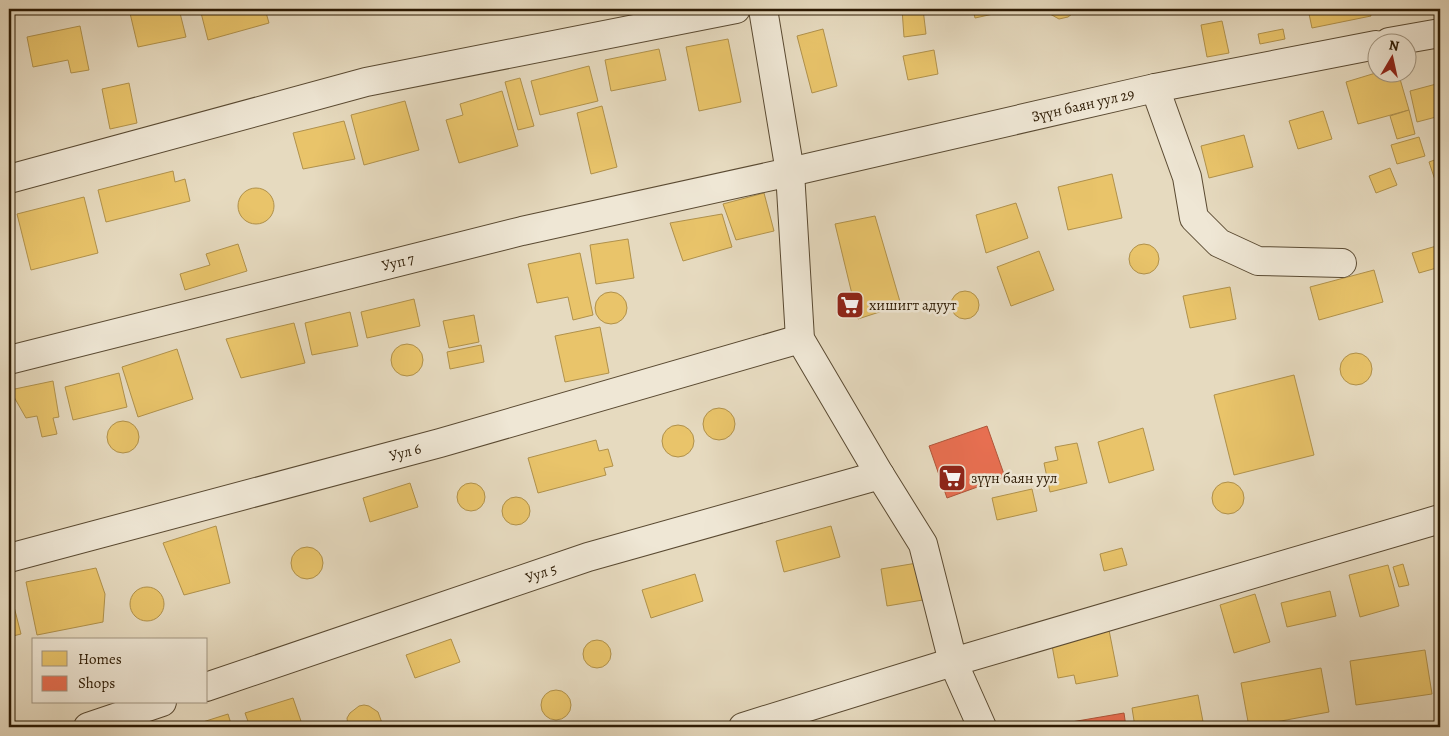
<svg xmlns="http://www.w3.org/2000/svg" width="1449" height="736" viewBox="0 0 1449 736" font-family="Alegreya,serif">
<rect width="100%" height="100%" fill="#e6dabf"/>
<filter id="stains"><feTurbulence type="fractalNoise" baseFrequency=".004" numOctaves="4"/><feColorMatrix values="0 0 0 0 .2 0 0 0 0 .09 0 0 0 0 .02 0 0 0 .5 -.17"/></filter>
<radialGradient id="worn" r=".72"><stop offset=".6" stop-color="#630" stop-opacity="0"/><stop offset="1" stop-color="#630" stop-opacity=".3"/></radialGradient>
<g fill="#e9c46a" stroke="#b0914b">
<polygon points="129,9 179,9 186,37 138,47"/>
<polygon points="200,9 265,9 269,23 208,40"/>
<polygon points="902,9 923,9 926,34 904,37"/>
<polygon points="973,9 1016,9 975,18"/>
<polygon points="1046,9 1074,9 1072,14 1068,17 1059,19 1050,14"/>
<polygon points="1308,9 1370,9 1371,16 1312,28"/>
<polygon points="1222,21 1229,53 1207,57 1201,25"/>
<polygon points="80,26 89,70 71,73 68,60 33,67 27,37"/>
<polygon points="823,29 837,86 812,93 797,36"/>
<polygon points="1283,29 1285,39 1260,44 1258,34"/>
<polygon points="728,39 741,102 699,111 686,47"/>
<polygon points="659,49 666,80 611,91 605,60"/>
<polygon points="934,50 938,74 908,80 903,56"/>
<polygon points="589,66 598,101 540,115 531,81"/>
<polygon points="1379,72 1398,72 1409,110 1358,124 1346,82"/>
<polygon points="520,78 534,126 518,130 505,82"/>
<polygon points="129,83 137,123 110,129 102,89"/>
<polygon points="1440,83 1440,116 1417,122 1410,91"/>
<polygon points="502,91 518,146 459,163 446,120 463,115 460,104"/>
<polygon points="405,101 419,150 364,165 351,115"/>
<polygon points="602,106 617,167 591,174 577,113"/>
<polygon points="1409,110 1415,134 1397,139 1390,116"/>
<polygon points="1323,111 1332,139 1298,149 1289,121"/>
<polygon points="344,121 355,159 303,169 293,133"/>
<polygon points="1244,135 1253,167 1209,178 1201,146"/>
<polygon points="1419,137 1425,156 1397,164 1391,145"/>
<polygon points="1440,158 1440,185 1437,186 1429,162"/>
<polygon points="1390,168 1397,185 1376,193 1369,176"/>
<polygon points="173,171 175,182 185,179 190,201 106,222 98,190"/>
<polygon points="1112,174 1122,218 1068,230 1058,187"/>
<circle cx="256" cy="206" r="18"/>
<polygon points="764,193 774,231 736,240 723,204"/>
<polygon points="84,197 98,253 31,270 17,214"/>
<polygon points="1016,203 1028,238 986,253 976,215"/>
<polygon points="722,214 732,247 683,261 670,223"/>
<polygon points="875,216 901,305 858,319 835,224"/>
<polygon points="628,239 634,278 596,284 590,245"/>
<circle cx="1144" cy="259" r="15"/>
<polygon points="238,244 247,271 185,290 180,274 210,265 206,254"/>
<polygon points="1440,245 1440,267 1419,273 1412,253"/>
<polygon points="1039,251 1054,290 1011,306 997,267"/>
<polygon points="580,253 593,315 573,320 568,297 537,303 528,264"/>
<polygon points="1374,270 1383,302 1319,320 1310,287"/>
<polygon points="1230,287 1236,319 1190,328 1183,296"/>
<circle cx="965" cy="305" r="14"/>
<circle cx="611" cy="308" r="16"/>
<polygon points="414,299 420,326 367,338 361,312"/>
<polygon points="350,312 358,346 312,355 305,323"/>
<polygon points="474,315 479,342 449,348 443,321"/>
<polygon points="294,323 305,363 241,378 226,339"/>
<polygon points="600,327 609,373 565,382 555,336"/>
<circle cx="407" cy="360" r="16"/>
<polygon points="481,345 484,362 450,369 447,352"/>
<polygon points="177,349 193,399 138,417 122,367"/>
<circle cx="1356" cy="369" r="16"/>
<polygon points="119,373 127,407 73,420 65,387"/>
<polygon points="1294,375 1314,455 1234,475 1214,395"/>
<polygon points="53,381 59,417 53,418 57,434 42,437 37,416 26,418 10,390"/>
<circle cx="719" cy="424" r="16"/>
<circle cx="123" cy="437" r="16"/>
<circle cx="678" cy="441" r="16"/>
<polygon points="1143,428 1154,470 1109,483 1098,442"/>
<polygon points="596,440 599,451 608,449 613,466 604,468 606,475 538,493 528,458"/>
<polygon points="1077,443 1087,483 1050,492 1044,463 1058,460 1055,447"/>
<circle cx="1228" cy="498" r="16"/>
<circle cx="471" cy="497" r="14"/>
<polygon points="410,483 418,507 370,522 363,498"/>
<polygon points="1032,489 1037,511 997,520 992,498"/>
<circle cx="516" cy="511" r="14"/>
<polygon points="216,526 230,583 184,595 163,543"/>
<polygon points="831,526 840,557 784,572 776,541"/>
<circle cx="307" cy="563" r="16"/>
<polygon points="1122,548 1127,565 1104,571 1100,554"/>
<polygon points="917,563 923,600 887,606 881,569"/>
<polygon points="1403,564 1409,585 1399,587 1393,567"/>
<polygon points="1388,565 1399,606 1360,617 1349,575"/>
<polygon points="96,568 105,594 103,622 37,635 26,582"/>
<polygon points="695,574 703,601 651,618 642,590"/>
<circle cx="147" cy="604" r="17"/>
<polygon points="9,591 10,591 21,634 9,637"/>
<polygon points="1330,591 1336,616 1287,627 1281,603"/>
<polygon points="1255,594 1270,642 1234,653 1220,605"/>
<polygon points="1109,630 1118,676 1076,684 1074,675 1058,678 1051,640"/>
<polygon points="451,639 460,662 415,678 406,655"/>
<circle cx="597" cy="654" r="14"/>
<polygon points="1425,650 1432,694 1356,705 1350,661"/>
<polygon points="1321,668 1329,712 1249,727 1241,683"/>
<circle cx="556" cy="705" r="15"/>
<polygon points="1198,695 1204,727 1135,727 1132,708"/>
<polygon points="293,698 303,727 250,727 245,713"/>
<polygon points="364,705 369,706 378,712 382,723 381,727 348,727 347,718 350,713 359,706"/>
<polygon points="228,714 232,727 187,727"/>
</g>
<g fill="#e76f51" stroke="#af563a">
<polygon points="987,426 1005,477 947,498 929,446"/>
<polygon points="1124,713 1126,727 1042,727"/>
</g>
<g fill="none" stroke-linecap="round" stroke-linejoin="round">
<defs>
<g id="street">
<polyline points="763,9 790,172 800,339 880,475 923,544 953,662 982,727"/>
<polyline points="1389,42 1440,33"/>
<polyline points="1155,88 1187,177 1194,218 1219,243 1258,261 1342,263"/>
<polyline points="9,179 366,82 736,9"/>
<polyline points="9,360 522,231 790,172 1155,88 1376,45"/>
<polyline points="9,558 440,443 800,339"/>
<polyline points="206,687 588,557 880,475"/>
<polyline points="88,727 162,702"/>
<polyline points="743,727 953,662 1440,519"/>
</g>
</defs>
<use href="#street" stroke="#5a4a32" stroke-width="30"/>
<use href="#street" stroke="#efe7d5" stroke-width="28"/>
</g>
<defs>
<symbol id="supermarket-square" viewBox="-11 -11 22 22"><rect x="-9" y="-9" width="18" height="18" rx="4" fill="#8f2418" stroke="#efe7d5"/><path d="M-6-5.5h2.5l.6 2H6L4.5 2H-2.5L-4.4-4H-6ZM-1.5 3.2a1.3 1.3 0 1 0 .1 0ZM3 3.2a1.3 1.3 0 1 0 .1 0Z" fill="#fff"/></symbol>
</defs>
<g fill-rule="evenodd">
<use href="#supermarket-square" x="834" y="289" width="32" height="32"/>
<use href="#supermarket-square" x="936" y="462" width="32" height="32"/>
</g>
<g text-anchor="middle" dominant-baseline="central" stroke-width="5" stroke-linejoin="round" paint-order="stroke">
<g font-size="15" fill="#2c1a03" stroke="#efe7d5">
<text transform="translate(1083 105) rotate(-13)">Зүүн баян уул 29</text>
<text transform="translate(398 262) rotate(-14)">Ууп 7</text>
<text transform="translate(405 452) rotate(-15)">Уул 6</text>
<text transform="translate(541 573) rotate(-19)">Уул 5</text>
</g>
<g font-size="15" fill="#2c1a03" stroke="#efe7d5" text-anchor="start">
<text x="869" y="305">хишигт адуут</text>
<text x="971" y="478">зүүн баян уул</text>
</g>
</g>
<rect width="1449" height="736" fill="none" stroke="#e6dabf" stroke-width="30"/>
<rect x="10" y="10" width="1429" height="716" fill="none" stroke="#2c1a03" stroke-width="2.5"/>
<rect x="15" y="15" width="1419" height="706" fill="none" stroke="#2c1a03"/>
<rect x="32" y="638" width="175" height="65" fill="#efe7d5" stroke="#a19581"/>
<rect x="42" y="651" width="25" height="15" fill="#e9c46a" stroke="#a19581"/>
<text x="78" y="664" font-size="15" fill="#2c1a03">Homes</text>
<rect x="42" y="676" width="25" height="15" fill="#e76f51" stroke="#a19581"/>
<text x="78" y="688" font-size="15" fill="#2c1a03">Shops</text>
<g transform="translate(1392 58) rotate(9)"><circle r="24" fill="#efe7d5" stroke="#a19581"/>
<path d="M0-4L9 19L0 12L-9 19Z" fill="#8f2418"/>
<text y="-8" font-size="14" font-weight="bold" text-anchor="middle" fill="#2c1a03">N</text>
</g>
<rect width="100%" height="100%" filter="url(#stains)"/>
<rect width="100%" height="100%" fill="url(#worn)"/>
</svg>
